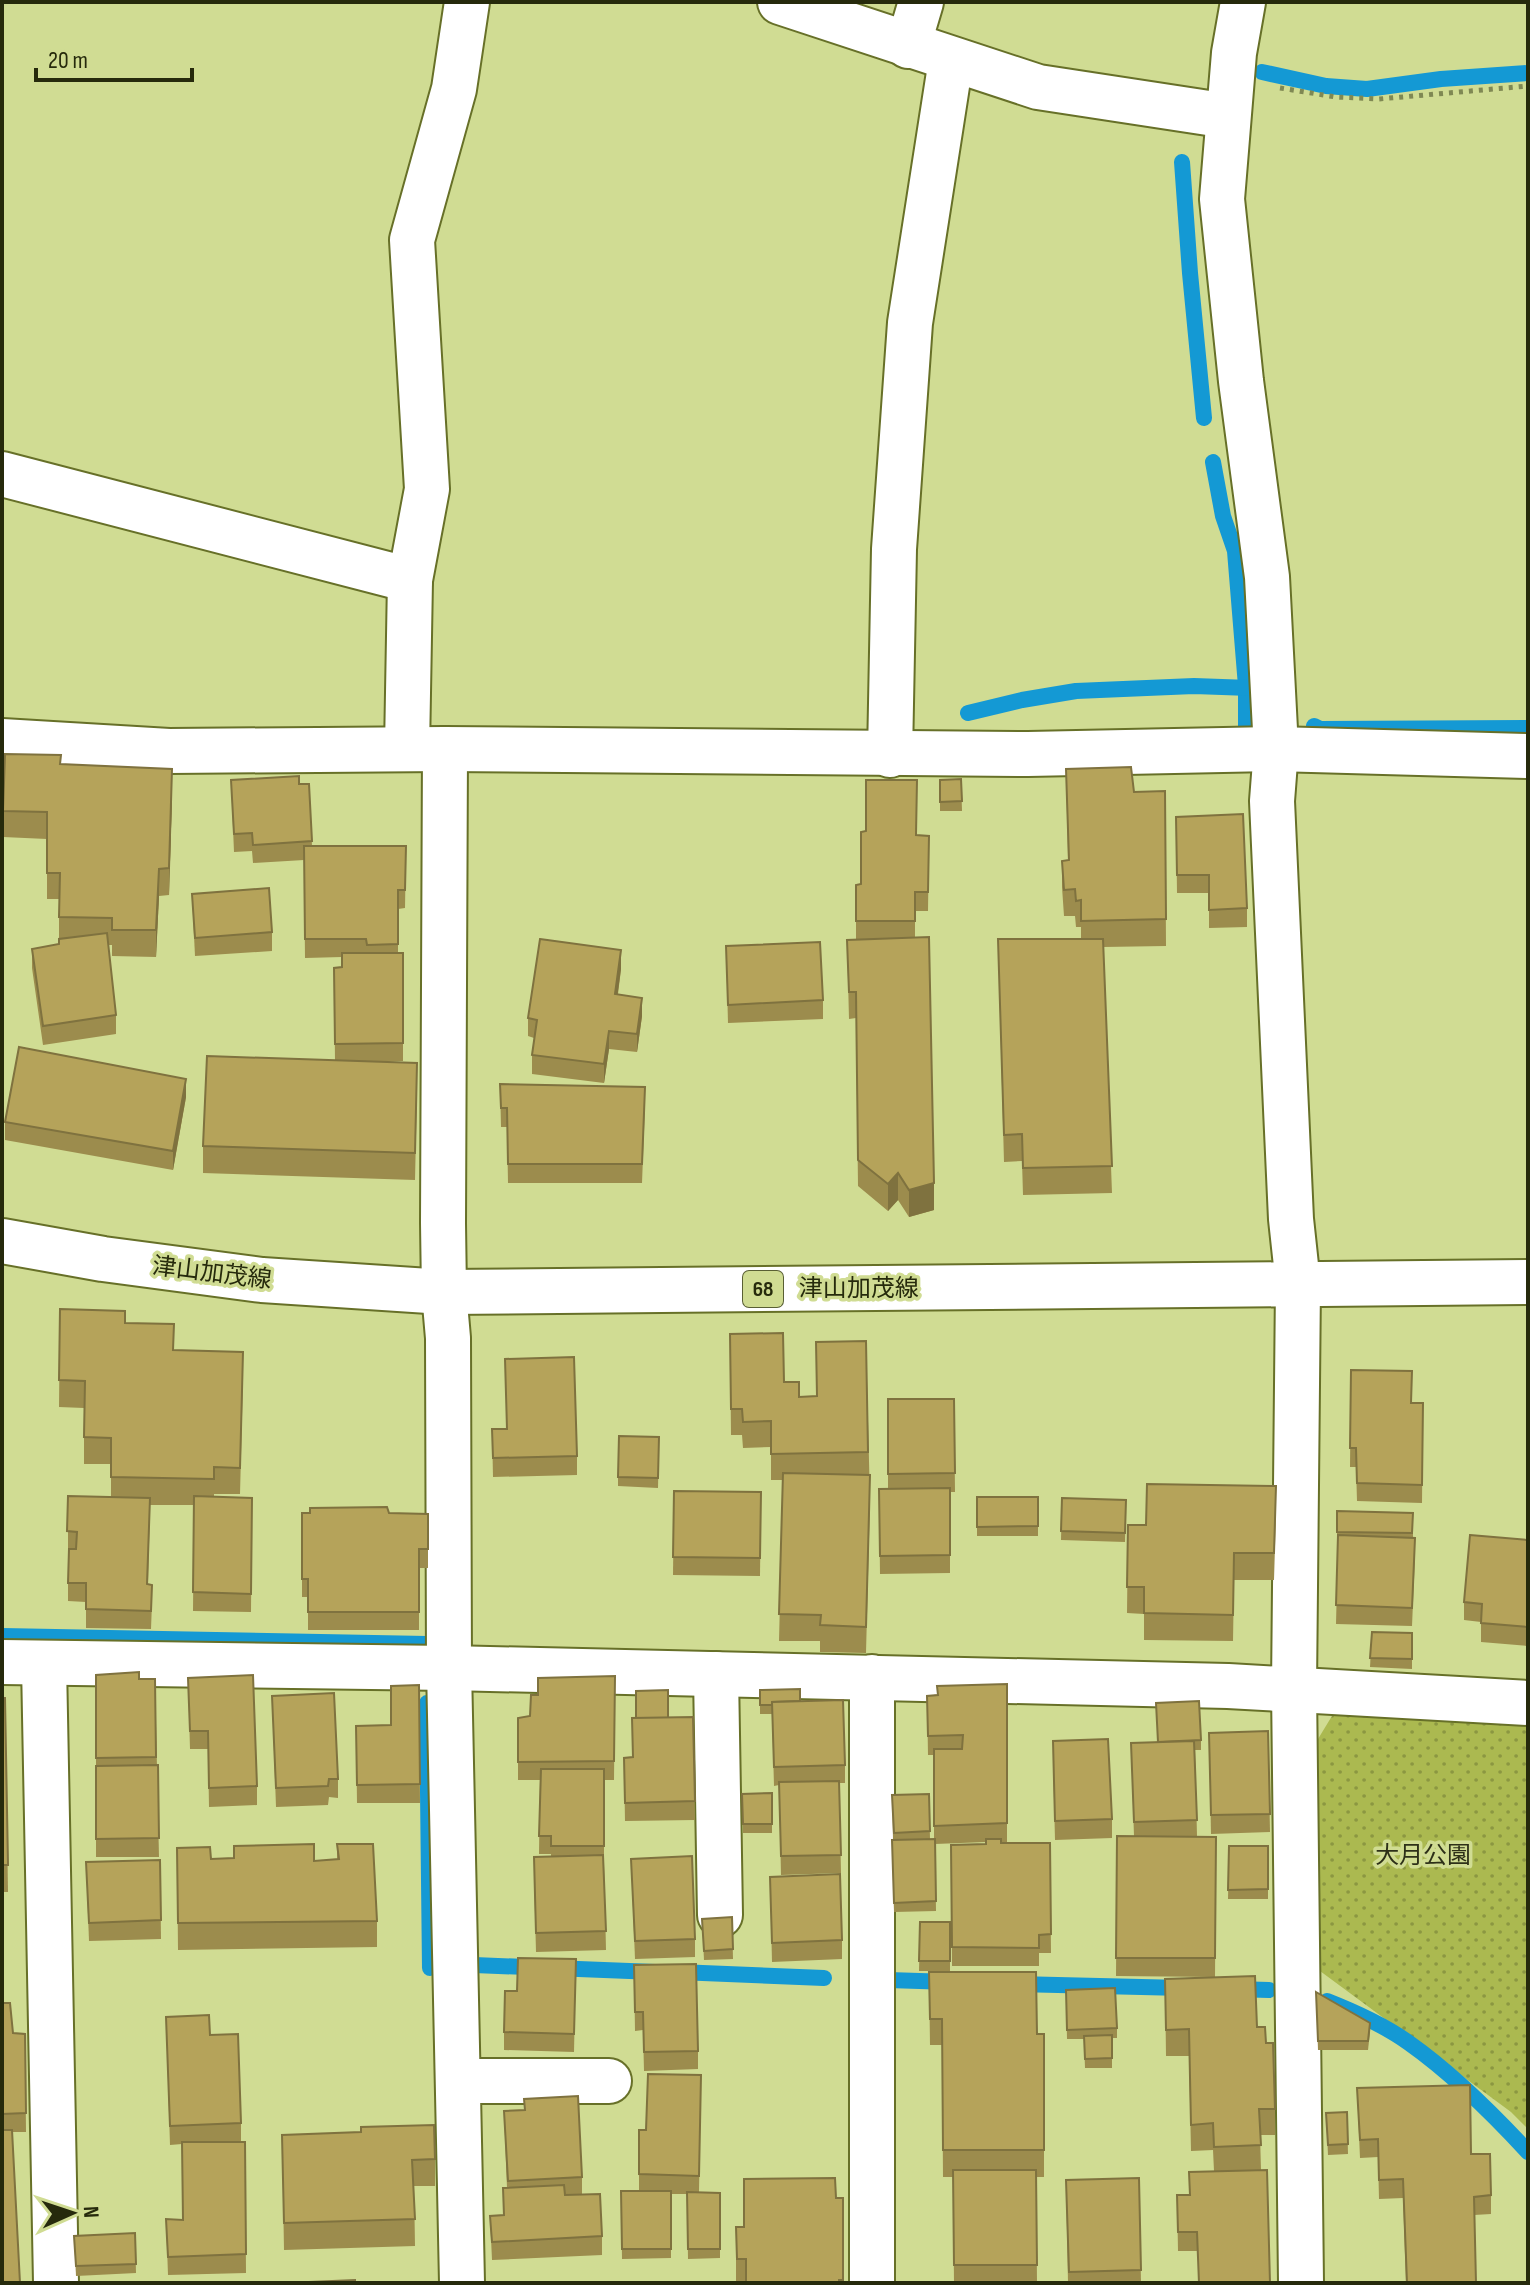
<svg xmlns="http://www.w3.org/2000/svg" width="1530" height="2285" viewBox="0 0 1530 2285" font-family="'Sofia Sans Condensed','Noto Sans JP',sans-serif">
<defs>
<pattern id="park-dots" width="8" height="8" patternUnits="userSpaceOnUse" patternTransform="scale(2)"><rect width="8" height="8" fill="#abb950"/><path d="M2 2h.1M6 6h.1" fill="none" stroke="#8b9741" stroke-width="1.8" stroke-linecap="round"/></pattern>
</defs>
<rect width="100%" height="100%" fill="#d0dc93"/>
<polygon fill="url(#park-dots)" points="1335,1711 1528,1723 1528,2129 1511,2112 1320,1971 1318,1739"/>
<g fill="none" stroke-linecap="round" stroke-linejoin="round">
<g stroke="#1499d4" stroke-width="16">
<polyline points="1262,72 1326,86 1367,89 1441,79 1528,73"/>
<polyline points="1182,162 1190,273 1204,418"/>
<polyline points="1213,462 1223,516 1235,551 1246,686 1246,726"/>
<polyline points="968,713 1022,700 1076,691 1194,686 1250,688"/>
<polyline points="1314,726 1320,729 1528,728"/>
<polyline points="2,1636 427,1644"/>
<polyline points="427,1703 430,1968"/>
<polyline points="474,1965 655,1972"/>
<polyline points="678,1972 824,1978"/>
<polyline points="888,1980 951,1982"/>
<polyline points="1014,1984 1183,1988"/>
<polyline points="1234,1989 1269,1990"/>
<path d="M1327,2001C1355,2012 1384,2025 1409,2043C1453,2074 1492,2113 1528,2152"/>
</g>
<defs>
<g id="minor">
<polyline points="780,2 1038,87 1228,116"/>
<polyline points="1243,2 1234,53 1222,199 1241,381 1267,577 1276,749 1272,801 1291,1219 1298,1284 1294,1688 1301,2283"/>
<polyline points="908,46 921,2"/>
<polyline points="2,474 410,580"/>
<polyline points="2,741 169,751 445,749 1028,754 1276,749 1528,756"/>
<polyline points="407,749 410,580 427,489 412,240 454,89 467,2"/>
<polyline points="445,749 443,1223 444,1292 448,1338 449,1668 462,2283"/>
<polyline points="890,755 894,549 910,323 951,60"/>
<polyline points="2,1662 449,1668 1228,1686 1528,1703"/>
<polyline points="44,1664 56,2283"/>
<polyline points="716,1674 720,1915"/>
<polyline points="458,2081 609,2081"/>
<polyline points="872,2283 872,1677"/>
</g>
<polyline id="major" points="2,1241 103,1259 262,1280 444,1292 1528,1282"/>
</defs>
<use href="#minor" stroke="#677028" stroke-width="48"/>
<use href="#major" stroke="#677028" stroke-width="48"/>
<polyline stroke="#7f8853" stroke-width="5" stroke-dasharray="4 6" stroke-linecap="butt" points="1280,88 1336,97 1379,99 1528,86"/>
<use href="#minor" stroke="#fff" stroke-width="44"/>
<use href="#major" stroke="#fff" stroke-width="44"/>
</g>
<g fill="#9c8c4d">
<polygon points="61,764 172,796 169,895 159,896 156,957 112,956 112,945 108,945 116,1015 116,1034 43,1045 32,968 32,949 59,944 59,899 47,899 47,839 3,837 3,811"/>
<polygon points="1066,769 1134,792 1165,791 1166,946 1103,947 1112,1193 1023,1195 1022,1161 1004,1162 998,939 1081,939 1081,927 1076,927 1075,916 1064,916 1062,887 1062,861 1068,860"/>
<polygon points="961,779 962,811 940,811 940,780"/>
<polygon points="231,780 309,784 312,846 406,846 405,908 398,909 398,953 403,953 403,1061 374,1062 417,1090 415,1180 203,1173 203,1146 335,1060 334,968 342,967 342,957 305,958 304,860 253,863 252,851 234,852"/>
<polygon points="1176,817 1247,908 1247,927 1209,928 1209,893 1177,893"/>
<polygon points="866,831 929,836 928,911 915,911 915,937 934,1210 909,1217 898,1200 888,1211 858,1186 856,1018 849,1019 847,940 856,939 856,885 861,884"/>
<polygon points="192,894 272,932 272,951 195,956"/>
<polygon points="726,946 823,1000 823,1019 728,1023"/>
<polygon points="621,969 618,994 642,1016 637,1052 609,1049 604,1083 532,1074 532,1055 534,1038 528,1036 528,1018"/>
<polygon points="500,1084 645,1105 642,1183 508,1183 507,1127 501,1127"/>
<polygon points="186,1097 173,1170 5,1140 5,1122"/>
<polygon points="60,1309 125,1323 174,1350 243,1378 240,1494 214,1494 214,1497 252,1498 251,1612 193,1611 194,1505 150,1505 148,1584 152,1603 151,1629 86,1628 86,1602 68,1601 68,1496 111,1497 111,1464 84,1464 84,1408 59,1407"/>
<polygon points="730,1334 799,1397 816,1396 866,1341 870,1501 866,1653 820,1652 820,1641 779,1641 783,1480 771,1480 771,1447 743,1448 742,1435 731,1435"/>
<polygon points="1351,1370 1412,1403 1423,1403 1422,1503 1357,1501 1356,1467 1350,1467"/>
<polygon points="888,1399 954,1399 955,1492 950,1492 950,1573 880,1574 879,1489 888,1489"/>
<polygon points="492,1429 577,1456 577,1475 493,1477"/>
<polygon points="659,1437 658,1488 618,1486 618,1477"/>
<polygon points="674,1491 761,1492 760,1576 673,1575"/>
<rect x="977" y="1497" width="61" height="39"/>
<polygon points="1062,1498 1126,1500 1125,1542 1061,1540"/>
<polygon points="1337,1511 1413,1513 1413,1538 1415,1556 1412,1626 1336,1624 1338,1542 1337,1542"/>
<polygon points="302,1513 428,1514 428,1568 419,1568 419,1630 308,1630 308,1597 302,1597"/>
<polygon points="1276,1513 1274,1580 1234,1580 1233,1641 1144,1640 1144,1614 1127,1613 1128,1525 1146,1525"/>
<polygon points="1528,1540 1528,1646 1481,1642 1481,1622 1464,1620 1464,1602"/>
<polygon points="1372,1632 1412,1633 1412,1669 1370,1667"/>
<polygon points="615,1676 614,1780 604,1780 604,1864 606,1950 536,1952 534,1876 551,1857 551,1854 539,1854 540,1780 518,1780 518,1718 530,1716 538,1695"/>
<polygon points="188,1678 257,1786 257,1805 209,1807 208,1749 190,1749"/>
<polygon points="139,1679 155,1679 159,1857 96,1857 96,1758"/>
<polygon points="1007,1684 1007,1842 1001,1842 1001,1843 1050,1843 1051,1953 1039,1953 1039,1966 952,1966 951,1845 986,1844 986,1842 935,1844 936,1911 894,1912 892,1850 893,1840 892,1795 929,1794 930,1839 934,1839 934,1755 928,1755 927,1696"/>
<polygon points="419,1685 420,1803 357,1803 356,1726 391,1725"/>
<polygon points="760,1690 800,1701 845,1765 845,1783 839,1783 841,1873 781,1875 779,1785 774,1786 772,1714 760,1714"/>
<polygon points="272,1696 338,1779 338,1798 329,1797 328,1805 276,1807"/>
<polygon points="2,1698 5,1698 8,1892 2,1892"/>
<polygon points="693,1717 695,1820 625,1821 624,1758 633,1757 668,1718"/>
<polygon points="1268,1731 1270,1832 1211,1834 1209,1733"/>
<polygon points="1201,1740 1201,1750 1195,1750 1197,1836 1216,1837 1215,1977 1116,1976 1117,1836 1134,1836 1131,1743"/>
<polygon points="1053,1760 1112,1819 1112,1838 1055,1840"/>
<polygon points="772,1793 772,1833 743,1833 742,1794"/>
<polygon points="337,1844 377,1921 377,1947 178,1950 177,1848 211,1859 314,1861 337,1859"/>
<polygon points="1229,1846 1268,1846 1268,1899 1228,1899"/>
<polygon points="631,1859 695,1939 695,1957 635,1959"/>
<polygon points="160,1860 161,1939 89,1941 86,1862"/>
<polygon points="770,1877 842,1940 842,1959 772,1962"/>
<polygon points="732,1917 733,1959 704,1960 702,1919"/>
<polygon points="920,1922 950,1922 950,1971 919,1971"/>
<polygon points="576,1959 574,2052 504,2050 504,2032 517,1991"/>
<polygon points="634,1965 698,2051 698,2069 644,2071 643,2030 635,2031"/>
<polygon points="929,1972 1037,2034 1044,2034 1044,2177 1036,2177 1037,2283 954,2283 953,2177 943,2177 942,2045 930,2045"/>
<polygon points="1165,1979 1257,2027 1266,2043 1275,2109 1275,2135 1260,2135 1261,2170 1197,2251 1178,2251 1177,2195 1189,2195 1189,2172 1214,2171 1213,2150 1191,2151 1189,2056 1166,2056"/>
<polygon points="1066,1990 1117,2028 1117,2038 1112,2038 1112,2068 1085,2068 1084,2039 1067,2039"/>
<polygon points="1316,1992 1370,2032 1368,2050 1318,2050"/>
<polygon points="2,2003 13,2033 25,2034 26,2132 12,2132 2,2283"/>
<polygon points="166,2017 210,2035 241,2123 241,2142 245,2142 246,2273 168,2275 166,2219 183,2220 182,2144 170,2145"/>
<polygon points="701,2075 699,2192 720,2193 720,2258 688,2259 687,2194 671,2194 671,2258 622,2259 621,2191 639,2191 639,2130 646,2130"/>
<polygon points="1357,2088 1471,2154 1491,2195 1491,2214 1474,2215 1476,2283 1406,2283 1403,2198 1379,2199 1378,2157 1360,2158"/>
<polygon points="504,2111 582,2177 582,2195 602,2236 602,2255 492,2260 490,2216 503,2215 503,2188 507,2188"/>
<polygon points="1347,2112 1348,2154 1328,2155 1326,2113"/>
<polygon points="282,2135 435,2159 435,2186 414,2186 415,2246 284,2250"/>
<polygon points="1139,2178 1141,2283 1068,2283 1066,2180"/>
<polygon points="836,2198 843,2198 843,2283 736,2283 736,2227 744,2227"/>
<polygon points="135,2233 136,2273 76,2276 74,2236"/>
</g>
<g fill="#7f723f">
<polygon points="172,769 172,796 169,895 169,868"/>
<polygon points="159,869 159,896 156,957 156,930"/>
<polygon points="621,950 621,969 615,1013 615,994"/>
<polygon points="642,998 642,1016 637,1052 637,1034"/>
<polygon points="609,1031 609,1049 604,1083 604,1064"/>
<polygon points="186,1079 186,1097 173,1170 173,1151"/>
<polygon points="898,1173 898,1200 888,1211 888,1184"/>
<polygon points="934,1183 934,1210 909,1217 909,1190"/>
</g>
<g fill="#b5a35a" stroke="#7f723f" stroke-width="2">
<polygon points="5,754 61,755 60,764 172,769 169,868 159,869 156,930 112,930 112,918 59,917 60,873 47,873 47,812 3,811"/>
<polygon points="1131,767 1134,792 1165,791 1166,919 1081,921 1081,900 1076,901 1075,889 1064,890 1062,861 1069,860 1066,769"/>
<polygon points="299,776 299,784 309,784 312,841 253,845 252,833 234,834 231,780"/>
<polygon points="961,779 962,801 940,802 940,780"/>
<polygon points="866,780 917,780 916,835 929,836 928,892 915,892 915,921 856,921 856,885 861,884 861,832 866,831"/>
<polygon points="1243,814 1247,908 1209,910 1209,875 1177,875 1176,817"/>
<polygon points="304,846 406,846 405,890 398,890 398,944 367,945 366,939 305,939"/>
<polygon points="269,888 272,932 195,938 192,894"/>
<polygon points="107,933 116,1015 43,1026 32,949 59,944 59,939"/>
<polygon points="929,937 934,1183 909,1190 898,1173 888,1184 858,1160 856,992 849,992 847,940"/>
<polygon points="540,939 621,950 615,994 642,998 637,1034 609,1031 604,1064 532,1055 537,1020 528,1018"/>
<polygon points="998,939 1103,939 1112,1166 1023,1168 1022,1134 1004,1135"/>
<polygon points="820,942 823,1000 728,1005 726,946"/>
<polygon points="342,953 403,953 403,1043 335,1044 334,968 342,967"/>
<polygon points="19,1047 186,1079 173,1151 5,1122"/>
<polygon points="207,1056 417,1063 415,1153 203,1146"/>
<polygon points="500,1084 645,1087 642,1164 508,1164 507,1108 501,1108"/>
<polygon points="60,1309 125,1311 125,1323 174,1324 173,1350 243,1352 240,1468 214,1467 214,1479 111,1477 111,1438 84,1437 85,1381 59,1380"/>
<polygon points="783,1333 784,1382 799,1382 799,1397 817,1396 816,1342 866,1341 868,1452 771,1454 771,1421 743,1422 742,1409 731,1409 730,1334"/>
<polygon points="574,1357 577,1456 493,1458 492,1429 507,1429 505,1359"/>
<polygon points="1351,1370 1412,1371 1411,1403 1423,1403 1422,1485 1357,1483 1356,1448 1350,1448"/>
<polygon points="888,1399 954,1399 955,1473 888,1474"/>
<polygon points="619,1436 659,1437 658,1478 618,1477"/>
<polygon points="783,1473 870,1475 866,1627 820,1625 821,1615 779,1614"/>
<polygon points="1147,1484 1276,1486 1274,1553 1234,1553 1233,1615 1144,1613 1144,1587 1127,1587 1128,1525 1146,1525"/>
<polygon points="950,1488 950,1555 880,1556 879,1489"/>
<polygon points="674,1491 761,1492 760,1558 673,1557"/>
<polygon points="68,1496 150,1498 147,1584 152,1585 151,1611 86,1609 86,1583 68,1583 69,1549 76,1549 77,1532 67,1531"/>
<polygon points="194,1496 252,1498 251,1594 193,1592"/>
<polygon points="977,1497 1038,1497 1038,1526 977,1527"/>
<polygon points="1062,1498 1126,1500 1125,1533 1061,1531"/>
<polygon points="387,1507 389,1513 428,1514 428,1549 419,1549 419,1612 308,1612 308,1579 302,1579 302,1513 310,1513 310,1508"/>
<polygon points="1337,1511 1413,1513 1412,1533 1337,1532"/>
<polygon points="1338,1535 1415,1538 1412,1608 1336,1605"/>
<polygon points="1470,1535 1528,1540 1528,1627 1481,1623 1482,1604 1464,1602"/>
<polygon points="1372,1632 1412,1633 1412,1659 1370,1658"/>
<polygon points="139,1672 139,1679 155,1679 156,1757 96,1758 96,1675"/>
<polygon points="253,1675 257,1786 209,1788 208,1731 190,1731 188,1678"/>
<polygon points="615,1676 614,1761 518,1762 518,1718 530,1716 531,1695 538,1695 538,1678"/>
<polygon points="1007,1684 1007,1823 934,1826 934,1749 962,1749 963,1735 928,1736 927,1696 938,1695 937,1686"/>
<polygon points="419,1685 420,1784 357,1785 356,1726 391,1725 391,1686"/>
<polygon points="800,1689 800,1701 772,1702 772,1705 760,1705 760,1690"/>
<polygon points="668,1690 668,1718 636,1718 636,1691"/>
<polygon points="334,1693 338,1779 329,1779 328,1786 276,1788 272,1696"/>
<polygon points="2,1698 5,1698 8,1865 2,1865"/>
<polygon points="843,1700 845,1765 774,1767 772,1702"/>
<polygon points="1199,1701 1201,1740 1158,1742 1156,1703"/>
<polygon points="693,1717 695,1801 625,1803 624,1758 633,1757 632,1718"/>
<polygon points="1268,1731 1270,1814 1211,1815 1209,1733"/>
<polygon points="1108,1739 1112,1819 1055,1821 1053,1741"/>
<polygon points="1194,1741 1197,1820 1134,1822 1131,1743"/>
<polygon points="158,1765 159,1838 96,1839 96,1766"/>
<polygon points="541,1769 604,1769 604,1846 551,1846 551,1836 539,1836"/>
<polygon points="839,1781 841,1855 781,1856 779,1782"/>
<polygon points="772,1793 772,1824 743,1824 742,1794"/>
<polygon points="929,1794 930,1831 894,1833 892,1795"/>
<polygon points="1117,1836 1216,1837 1215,1958 1116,1958"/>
<polygon points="935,1839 936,1901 894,1903 892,1840"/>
<polygon points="986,1839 1001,1839 1001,1843 1050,1843 1051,1934 1039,1935 1039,1948 952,1947 951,1845 986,1844"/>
<polygon points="314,1844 314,1861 339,1859 337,1844 373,1844 377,1921 178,1923 177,1848 210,1847 211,1859 234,1858 234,1846"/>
<polygon points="1229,1846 1268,1846 1268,1889 1228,1890"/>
<polygon points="603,1855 606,1931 536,1933 534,1857"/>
<polygon points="692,1856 695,1939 635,1941 631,1859"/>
<polygon points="160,1860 161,1920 89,1923 86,1862"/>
<polygon points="840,1874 842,1940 772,1943 770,1877"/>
<polygon points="732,1917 733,1949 704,1951 702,1919"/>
<polygon points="920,1922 950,1922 950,1961 919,1961"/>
<polygon points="518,1958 576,1959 574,2034 504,2032 505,1991 517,1991"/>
<polygon points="696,1964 698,2051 644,2052 643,2012 635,2012 634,1965"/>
<polygon points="929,1972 1036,1972 1037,2034 1044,2034 1044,2150 943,2150 942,2019 930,2019"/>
<polygon points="1255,1976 1257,2027 1265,2027 1266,2043 1273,2043 1275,2109 1259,2109 1261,2145 1214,2147 1213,2123 1191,2125 1189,2029 1166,2030 1165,1979"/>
<polygon points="1115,1988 1117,2028 1067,2030 1066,1990"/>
<polygon points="1316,1992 1370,2023 1368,2041 1318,2041"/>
<polygon points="2,2003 10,2003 13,2033 25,2034 26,2113 2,2114"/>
<polygon points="209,2015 210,2035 238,2034 241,2123 170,2126 166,2017"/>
<polygon points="1112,2035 1112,2058 1085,2059 1084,2036"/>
<polygon points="648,2074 701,2075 699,2176 639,2174 639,2130 646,2130"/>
<polygon points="1470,2085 1471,2154 1490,2154 1491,2195 1474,2197 1476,2283 1407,2283 1403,2179 1379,2180 1378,2139 1360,2140 1357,2088"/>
<polygon points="578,2096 582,2177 508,2181 504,2111 525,2110 524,2099"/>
<polygon points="1347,2112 1348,2144 1328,2145 1326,2113"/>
<polygon points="434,2125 435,2159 412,2160 415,2219 284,2223 282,2135 361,2132 361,2127"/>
<polygon points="2,2130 12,2130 20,2283 2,2283"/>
<polygon points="182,2142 245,2142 246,2254 168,2257 166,2219 183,2220"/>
<polygon points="953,2170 1036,2170 1037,2265 954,2265"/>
<polygon points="1267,2170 1270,2283 1199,2283 1197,2232 1178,2232 1177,2195 1190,2195 1189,2172"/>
<polygon points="835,2178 836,2198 843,2198 843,2280 839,2280 839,2283 746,2283 746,2259 737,2259 736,2227 744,2227 744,2179"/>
<polygon points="1139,2178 1141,2270 1069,2272 1066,2180"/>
<polygon points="564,2185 565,2195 600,2194 602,2236 492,2242 490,2216 504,2215 503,2188"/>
<polygon points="621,2191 671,2191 671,2249 622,2249"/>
<polygon points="687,2192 720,2193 720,2249 688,2249"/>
<polygon points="135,2233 136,2264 76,2266 74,2236"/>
<polygon points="355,2280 355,2283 285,2283"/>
</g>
<g text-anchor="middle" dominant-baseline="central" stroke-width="7" stroke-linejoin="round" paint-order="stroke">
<rect fill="#d0dc93" stroke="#595f34" stroke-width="2" x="743" y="1271" width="40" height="36" rx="6"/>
<g font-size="22" font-weight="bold" fill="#262a0c">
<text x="763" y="1289">68</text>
</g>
<g font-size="24" fill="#262a0c" stroke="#d0dc93">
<text transform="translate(212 1273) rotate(7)">津山加茂線</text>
<text x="859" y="1288">津山加茂線</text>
</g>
<g font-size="24" fill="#2d3018" stroke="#d0dc93">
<text x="1423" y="1855">大月公園</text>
</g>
</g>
<rect width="1530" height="2285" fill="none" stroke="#262a0c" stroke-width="8"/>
<g transform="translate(72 2213) rotate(87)" stroke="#d0dc93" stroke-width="6" paint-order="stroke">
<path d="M0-6L14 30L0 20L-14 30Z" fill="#262a0c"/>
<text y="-12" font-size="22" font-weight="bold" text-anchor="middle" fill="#262a0c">N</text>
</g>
<path d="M36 68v12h156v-12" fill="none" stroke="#262a0c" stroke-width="4"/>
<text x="48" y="68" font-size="24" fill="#262a0c" stroke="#d0dc93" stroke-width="6" paint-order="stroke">20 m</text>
</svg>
